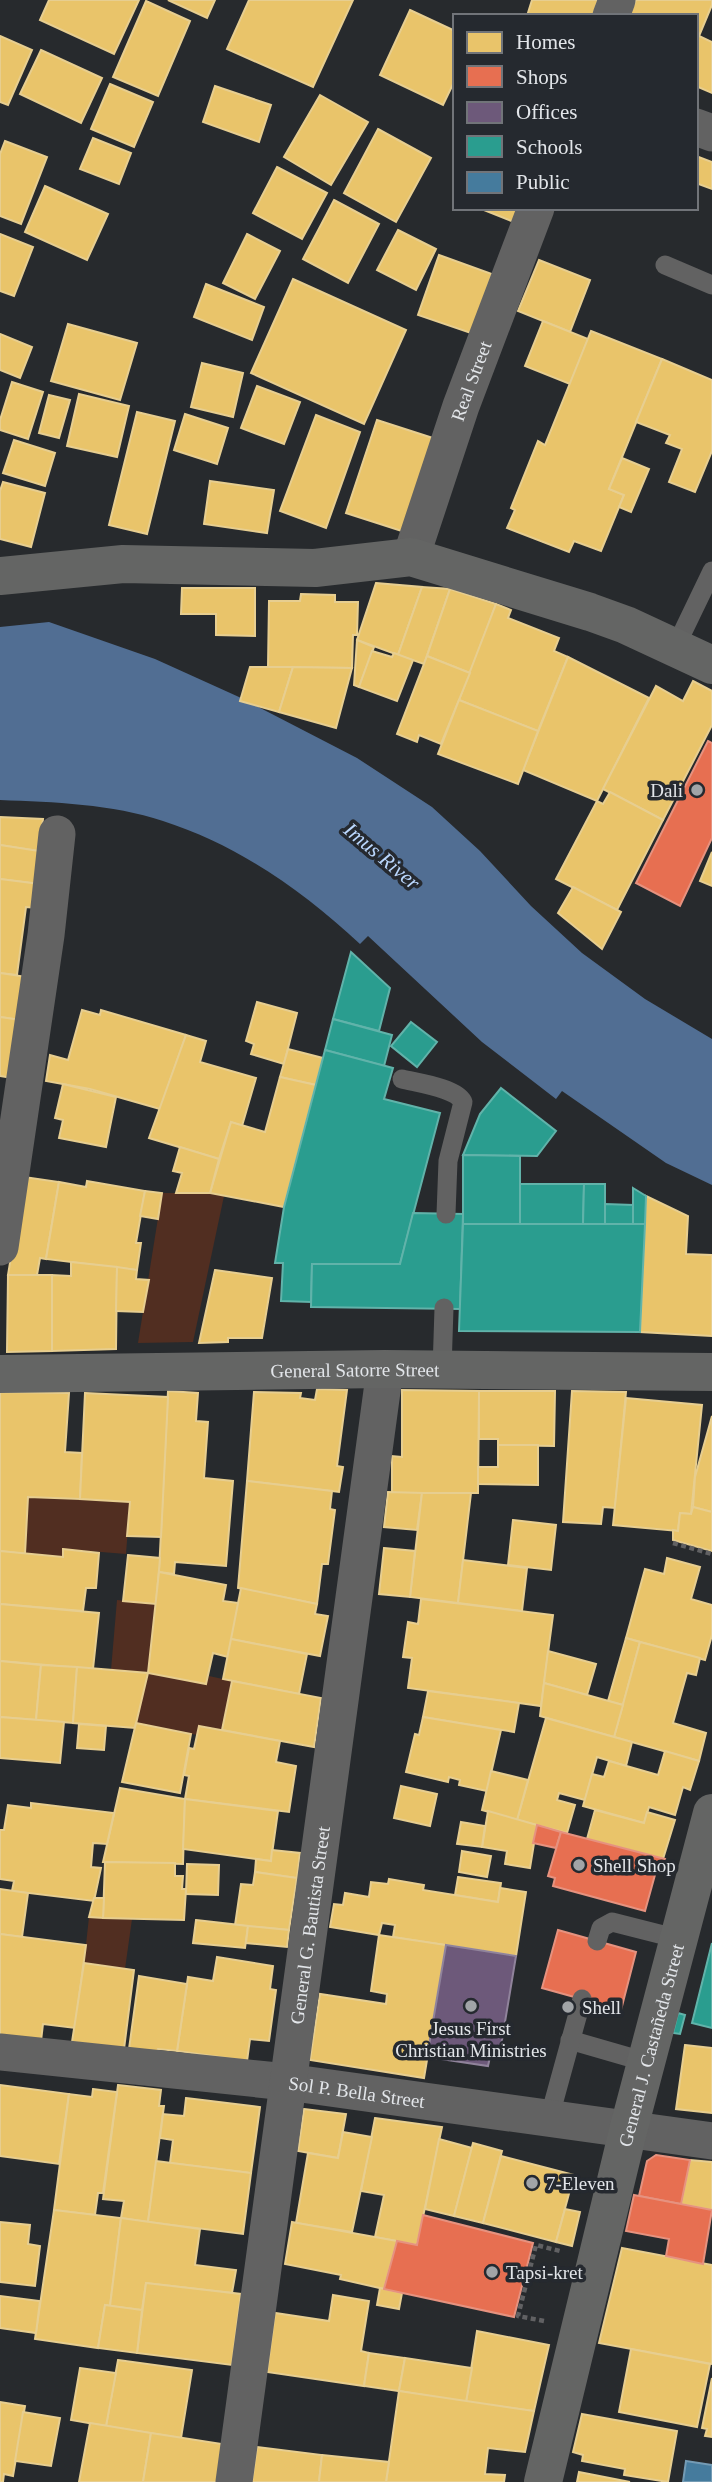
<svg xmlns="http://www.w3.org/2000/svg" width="712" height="2482" viewBox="0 0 712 2482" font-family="Georgia,serif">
<rect width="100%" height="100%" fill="#272a2d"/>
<g fill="#512e21">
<polygon points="162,1193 210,1193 224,1196 193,1342 138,1343"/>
<polygon points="28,1497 130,1502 126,1554 64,1549 63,1557 25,1554"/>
<polygon points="117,1600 156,1604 148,1673 206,1684 209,1676 232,1681 222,1730 199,1726 197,1735 136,1723 111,1670"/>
<polygon points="89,1917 132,1919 125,1969 84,1963"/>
</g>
<path fill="#516e93" d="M49,622L155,659L239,697L357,758L432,807L480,851L531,906L582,953L645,999L712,1039V1185L666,1163L562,1091L556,1099L482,1042L368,936L360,944C303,891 238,845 163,821C112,804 54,802 0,800V627Z"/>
<g fill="#e9c46a" stroke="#e7ce90" stroke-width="2">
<polygon points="49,0 139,0 114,54 40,20"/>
<polygon points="168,0 215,0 207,18"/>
<polygon points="249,0 353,0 313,87 227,49"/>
<polygon points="532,0 598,0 593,16 527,16"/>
<polygon points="636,0 712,0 712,5 699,36 712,42 712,93 696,86 696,16 629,16"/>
<polygon points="146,1 190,21 158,96 113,77"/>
<polygon points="410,10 455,31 455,80 443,105 380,75"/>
<polygon points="0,36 32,50 8,105 0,102"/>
<polygon points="41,50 102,78 81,123 20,94"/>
<polygon points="110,84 153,102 134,147 91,129"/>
<polygon points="215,86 271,105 259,142 203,122"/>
<polygon points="320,95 368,122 331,185 284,157"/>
<polygon points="378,129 431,158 396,222 344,193"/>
<polygon points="93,138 131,153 119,184 80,169"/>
<polygon points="5,141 47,157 21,224 0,216 0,154"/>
<polygon points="696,156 712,162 712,189 696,183"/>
<polygon points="277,167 327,193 302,239 253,213"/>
<polygon points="45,186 108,214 87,260 25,232"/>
<polygon points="334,200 379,224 348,283 303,259"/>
<polygon points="479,208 526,208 519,224"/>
<polygon points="398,230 436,249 416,290 377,270"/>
<polygon points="0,234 33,247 14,296 0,291"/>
<polygon points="247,234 280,251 255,299 223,283"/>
<polygon points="439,255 492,274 471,333 418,315"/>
<polygon points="539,260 590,280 570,332 518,311"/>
<polygon points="293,279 406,330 364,424 251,373"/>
<polygon points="206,284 264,307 252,340 194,317"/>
<polygon points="543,321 588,339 570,384 525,366"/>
<polygon points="68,324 137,343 120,400 51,381"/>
<polygon points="591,331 662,359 609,489 624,495 601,551 574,541 569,552 507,528 515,510 511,508 538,441 545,445"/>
<polygon points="0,334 32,347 20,378 0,370"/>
<polygon points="662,359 712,380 712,451 695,492 669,482 682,449 666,443 670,435 636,422"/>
<polygon points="202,363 243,373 233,417 191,407"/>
<polygon points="12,382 43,392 28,439 0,430 0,420"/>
<polygon points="257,386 300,402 284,444 241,428"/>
<polygon points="79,394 129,406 117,457 67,446"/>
<polygon points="49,395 70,400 59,438 39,433"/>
<polygon points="137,412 175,421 147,534 109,525"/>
<polygon points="185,414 228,428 217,464 174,450"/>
<polygon points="316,415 360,432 326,528 280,511"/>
<polygon points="377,420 442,441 411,534 346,513"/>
<polygon points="14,440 55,453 45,486 3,473"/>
<polygon points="622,458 649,469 631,512 619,507 624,495 609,489"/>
<polygon points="210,481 274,490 267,533 204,524"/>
<polygon points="3,482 45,493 31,547 0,539 0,491"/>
<polygon points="376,583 422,587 398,655 357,640"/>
<polygon points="422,587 450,589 424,664 398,655"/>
<polygon points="182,588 255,588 255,636 216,635 216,614 181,614"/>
<polygon points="450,589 496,604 470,673 427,656"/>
<polygon points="301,594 335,595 335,602 358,602 357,635 353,635 352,668 268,667 269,601 300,601"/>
<polygon points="496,604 511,610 508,618 559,638 554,651 568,657 538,731 459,700"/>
<polygon points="357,640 374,647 359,687 354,685"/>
<polygon points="372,651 392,657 394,653 413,660 397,701 359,687"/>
<polygon points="427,656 470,673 441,744 419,735 417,742 397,734"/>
<polygon points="568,657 649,698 597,801 523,770"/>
<polygon points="250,667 293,667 279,712 240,701"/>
<polygon points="293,667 352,668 336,728 279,712"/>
<polygon points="693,681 712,691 712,725 663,820 603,789 656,686 683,701"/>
<polygon points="459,700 538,731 518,784 438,754"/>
<polygon points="610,792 663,820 617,910 556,879 597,801 603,804"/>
<polygon points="0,817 43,819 39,851 0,845"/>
<polygon points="0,845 39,851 40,884 0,879"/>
<polygon points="712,852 712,886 700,881"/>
<polygon points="0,879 40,884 36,908 26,907 17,975 0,973"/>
<polygon points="573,887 621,912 602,949 558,913"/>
<polygon points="0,973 27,977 21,1020 0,1017"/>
<polygon points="257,1002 297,1013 284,1064 251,1054 254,1044 246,1041"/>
<polygon points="82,1010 100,1015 101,1010 186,1035 160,1109 90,1089 46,1081 50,1055 68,1060"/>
<polygon points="0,1017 21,1020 13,1078 0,1076"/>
<polygon points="186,1035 206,1041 200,1062 256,1078 242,1126 231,1122 219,1159 149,1138"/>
<polygon points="288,1049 323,1058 316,1085 280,1077"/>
<polygon points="280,1077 316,1085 284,1207 210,1193 231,1122 265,1132"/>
<polygon points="63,1084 116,1097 106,1147 59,1138 63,1120 55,1118"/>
<polygon points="180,1147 219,1159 210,1193 176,1193 182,1173 173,1171"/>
<polygon points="24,1177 59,1182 46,1259 40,1258 37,1275 8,1275"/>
<polygon points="87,1181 145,1191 136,1243 141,1243 137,1270 46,1259 59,1182 86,1187"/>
<polygon points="145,1191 162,1193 158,1219 140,1216"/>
<polygon points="646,1196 688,1216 686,1254 712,1255 712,1336 640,1332"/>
<polygon points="71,1262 117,1267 116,1349 52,1351 52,1275 71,1276"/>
<polygon points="117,1267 137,1270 136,1279 149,1280 143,1312 116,1311"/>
<polygon points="215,1270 272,1278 262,1338 228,1338 228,1342 199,1343"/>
<polygon points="8,1275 52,1275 52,1351 7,1352"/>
<polygon points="317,1389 347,1390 337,1466 343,1467 339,1492 247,1481 254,1392 301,1393 300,1398 315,1400"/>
<polygon points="402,1390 479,1391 478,1493 392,1493 392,1456 402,1457"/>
<polygon points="168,1391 198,1393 196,1421 208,1422 204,1478 233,1481 226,1566 175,1562 174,1574 159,1572"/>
<polygon points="479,1391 555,1391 554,1446 498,1445 498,1439 479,1439"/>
<polygon points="572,1391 626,1392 615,1508 603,1507 601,1524 563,1522"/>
<polygon points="0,1392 69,1393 65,1452 82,1453 80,1499 28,1497 25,1554 0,1551"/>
<polygon points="85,1393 168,1397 161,1537 127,1536 130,1502 80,1499"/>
<polygon points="626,1398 702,1405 691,1514 680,1513 678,1531 613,1525"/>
<polygon points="712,1416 712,1512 693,1507 695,1477"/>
<polygon points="498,1445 538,1445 538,1485 478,1484 478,1467 498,1467"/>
<polygon points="247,1481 332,1491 330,1509 335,1510 328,1564 322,1564 317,1604 238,1588"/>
<polygon points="388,1492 422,1493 417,1530 384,1527"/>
<polygon points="422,1493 471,1493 458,1603 410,1597"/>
<polygon points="693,1507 712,1512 712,1551 673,1540 673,1530 678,1531 680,1513 691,1514"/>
<polygon points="513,1520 556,1525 551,1570 508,1565"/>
<polygon points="384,1548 415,1551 410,1597 379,1594"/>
<polygon points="63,1549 99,1553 96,1588 86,1588 83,1611 0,1604 0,1551 63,1557"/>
<polygon points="128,1555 160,1558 156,1604 123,1601"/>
<polygon points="667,1558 700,1567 691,1599 712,1605 712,1635 705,1660 626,1638 645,1569 664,1574"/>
<polygon points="463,1560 527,1568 522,1611 458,1603"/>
<polygon points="159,1572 226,1585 223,1601 239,1603 228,1657 213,1653 206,1684 148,1673"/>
<polygon points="241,1588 317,1604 315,1614 328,1616 320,1656 231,1639"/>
<polygon points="421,1599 553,1615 541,1706 408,1688 412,1658 403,1657 408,1622 418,1624"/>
<polygon points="0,1604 99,1613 93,1669 0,1661"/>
<polygon points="626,1638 640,1642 623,1705 608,1701"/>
<polygon points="231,1639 307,1654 299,1694 223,1679"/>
<polygon points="640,1642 700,1658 696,1675 687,1673 673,1723 706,1733 699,1761 614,1737"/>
<polygon points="548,1651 596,1664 587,1695 544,1683"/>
<polygon points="0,1661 41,1665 36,1720 0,1717"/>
<polygon points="41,1665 77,1667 73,1723 36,1720"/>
<polygon points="77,1667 148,1673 135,1728 73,1723"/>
<polygon points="232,1681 321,1698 314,1747 222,1730"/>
<polygon points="544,1683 623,1705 614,1737 540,1716"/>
<polygon points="428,1691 519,1703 514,1732 423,1717"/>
<polygon points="0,1717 64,1722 60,1763 0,1758"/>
<polygon points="423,1717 501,1730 487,1791 459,1785 460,1780 449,1777 448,1782 406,1772 415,1734 419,1735"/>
<polygon points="546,1718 632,1742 626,1766 597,1757 585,1800 559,1793 557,1800 575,1805 567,1833 517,1820"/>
<polygon points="136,1723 191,1734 180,1793 122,1782"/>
<polygon points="79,1724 106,1726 104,1750 77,1748"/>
<polygon points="199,1726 280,1741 276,1762 296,1766 289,1812 185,1799 189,1776 184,1775 189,1748 194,1749"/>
<polygon points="665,1751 699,1761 690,1790 683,1787 675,1815 649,1807 644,1823 583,1806 592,1774 604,1777 609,1761 658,1775"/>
<polygon points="491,1771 528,1780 517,1820 482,1810"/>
<polygon points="401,1786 437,1794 430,1826 394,1818"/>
<polygon points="120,1788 185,1799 183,1864 103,1862"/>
<polygon points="185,1799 278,1811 271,1861 183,1849"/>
<polygon points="31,1803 114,1813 107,1844 93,1843 91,1867 101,1868 94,1901 12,1891 14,1881 0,1879 0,1830 4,1830 8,1805 31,1808"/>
<polygon points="595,1810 644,1823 647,1812 675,1820 663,1859 587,1839"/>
<polygon points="488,1811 537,1825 530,1868 505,1864 507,1851 482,1847"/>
<polygon points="461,1822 485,1826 482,1847 457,1844"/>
<polygon points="272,1850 300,1853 297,1878 255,1872 256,1859 271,1861"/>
<polygon points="462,1851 491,1856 487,1877 459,1872"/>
<polygon points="105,1862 175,1863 175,1876 183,1876 182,1889 186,1889 184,1920 103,1918"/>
<polygon points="187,1864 219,1865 218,1895 186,1894"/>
<polygon points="255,1872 297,1878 289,1930 235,1925 241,1884 253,1885"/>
<polygon points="458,1877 501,1883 498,1902 455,1895"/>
<polygon points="389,1879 424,1885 423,1890 498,1902 500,1888 526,1892 516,1956 393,1937 395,1925 382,1923 379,1935 330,1927 334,1904 343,1905 345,1893 369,1897 371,1882 388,1884"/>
<polygon points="0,1889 28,1893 22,1937 0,1934"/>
<polygon points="94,1898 104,1898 103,1918 89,1917"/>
<polygon points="196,1920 248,1926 245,1948 193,1943"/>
<polygon points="248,1926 289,1930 287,1947 246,1943"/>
<polygon points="0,1934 86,1945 75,2028 43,2024 41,2041 0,2036"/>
<polygon points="379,1935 446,1945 424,2078 310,2060 320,1994 386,2004 387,1994 371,1991"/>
<polygon points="217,1957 273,1966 270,1989 276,1990 269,2041 250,2039 247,2061 177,2051 188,1977 213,1981"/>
<polygon points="84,1963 134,1970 124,2049 72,2042"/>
<polygon points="139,1976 187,1984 177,2051 158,2049 157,2053 129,2049"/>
<polygon points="685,2045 712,2048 712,2113 676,2109"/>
<polygon points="0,2085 69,2094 59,2164 0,2156"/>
<polygon points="118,2085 161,2090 159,2106 164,2106 148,2222 121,2218 124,2201 103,2199"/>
<polygon points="93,2089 117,2092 103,2193 98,2193 95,2215 54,2210 69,2094 92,2097"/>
<polygon points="186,2098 260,2107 251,2173 170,2163 173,2140 160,2138 163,2114 184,2116"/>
<polygon points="304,2109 346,2114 338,2158 298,2151"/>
<polygon points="375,2118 442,2127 417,2245 375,2237 384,2195 361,2191"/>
<polygon points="343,2132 372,2137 352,2232 296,2223 308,2153 338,2158"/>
<polygon points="439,2139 472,2148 454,2216 425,2209"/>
<polygon points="473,2143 502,2151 483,2223 454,2216"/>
<polygon points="501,2156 574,2175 556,2242 483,2223"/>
<polygon points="690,2160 712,2162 712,2210 681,2204"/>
<polygon points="156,2161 251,2173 243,2234 148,2222"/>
<polygon points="565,2209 580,2212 572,2246 556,2242"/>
<polygon points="54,2210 121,2218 110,2306 105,2305 98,2348 35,2339"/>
<polygon points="121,2218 200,2229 195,2265 236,2270 232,2293 146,2283 142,2310 110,2306"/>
<polygon points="0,2222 30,2225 28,2244 40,2246 35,2286 0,2282"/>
<polygon points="292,2222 397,2241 384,2289 340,2279 341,2275 285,2264"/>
<polygon points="622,2248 712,2265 712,2364 599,2343"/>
<polygon points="146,2283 241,2294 232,2365 137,2353"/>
<polygon points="380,2288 402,2293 399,2309 377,2305"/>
<polygon points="333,2295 369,2301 361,2351 369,2353 364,2386 267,2372 275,2313 329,2321"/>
<polygon points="0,2296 40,2301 36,2333 0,2328"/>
<polygon points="105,2305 142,2310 137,2353 98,2348"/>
<polygon points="477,2331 549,2345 534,2411 466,2402"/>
<polygon points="631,2349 710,2364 697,2427 619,2412"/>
<polygon points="369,2353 405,2358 399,2391 364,2386"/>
<polygon points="405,2358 472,2368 466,2402 399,2391"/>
<polygon points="118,2360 192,2370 181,2438 106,2426"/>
<polygon points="80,2368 116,2373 106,2426 71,2420"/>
<polygon points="712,2378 712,2437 705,2436 707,2429 702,2428"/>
<polygon points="399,2391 534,2411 525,2452 488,2448 485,2474 505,2475 504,2482 386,2482"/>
<polygon points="0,2402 25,2406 13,2476 4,2474 3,2482 0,2482"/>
<polygon points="23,2412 60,2418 51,2466 15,2461"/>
<polygon points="582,2414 677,2431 668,2482 624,2475 625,2469 582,2461 583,2455 573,2452"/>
<polygon points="90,2423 151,2433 143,2482 79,2482"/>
<polygon points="151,2433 222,2444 217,2482 143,2482"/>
<polygon points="257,2447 322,2455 319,2482 252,2482"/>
<polygon points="322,2455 389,2462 386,2482 319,2482"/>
<polygon points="579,2472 630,2482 577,2482"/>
</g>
<g fill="#e76f51" stroke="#e6927f" stroke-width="2">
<polygon points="708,741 712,743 712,838 680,906 636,883"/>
<polygon points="537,1825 561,1832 556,1848 533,1843"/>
<polygon points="561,1832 665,1859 663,1866 658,1864 645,1911 553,1886 555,1878 548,1876"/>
<polygon points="558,1930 636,1952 621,2010 542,1988"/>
<polygon points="656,2155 690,2160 681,2204 639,2196 647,2161"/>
<polygon points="634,2195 712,2210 703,2264 666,2256 669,2239 626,2231"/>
<polygon points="423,2215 533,2243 514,2317 384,2289 397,2241 417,2245"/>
</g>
<polygon fill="#6d597a" stroke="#90839b" stroke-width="2" points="446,1945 516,1956 499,2058 490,2057 488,2066 427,2057"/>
<g fill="#2a9d8f" stroke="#61b3aa" stroke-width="2">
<polygon points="351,952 390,988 379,1031 333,1019"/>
<polygon points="333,1019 392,1035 384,1066 325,1050"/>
<polygon points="411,1022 437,1042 417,1067 391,1046"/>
<polygon points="325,1050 393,1068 384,1099 440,1113 400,1264 312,1264 311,1302 281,1301 283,1263 275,1263 284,1207"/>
<polygon points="501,1088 556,1131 537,1156 463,1155 480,1114"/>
<polygon points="463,1155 520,1156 520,1224 463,1224"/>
<polygon points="520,1184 584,1184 583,1224 520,1224"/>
<polygon points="584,1184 605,1184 605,1224 583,1224"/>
<polygon points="633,1188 646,1196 645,1224 633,1224"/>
<polygon points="605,1204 633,1205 633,1224 605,1224"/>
<polygon points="413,1213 463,1214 460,1309 311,1307 312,1264 400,1264"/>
<polygon points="463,1224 645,1224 640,1332 459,1331"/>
<polygon points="712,1943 712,2028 692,2023"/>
<polygon points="678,2013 685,2015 680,2034 673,2033"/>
</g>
<polygon fill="#457b9d" stroke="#749bb4" stroke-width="2" points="686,2461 712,2465 712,2482 683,2482"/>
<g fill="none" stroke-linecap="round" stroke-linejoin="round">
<g stroke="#616163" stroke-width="4.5" stroke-dasharray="5 3.5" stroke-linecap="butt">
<polyline points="673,1543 712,1554"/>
<polyline points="544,2321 518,2316 536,2245 560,2251"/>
</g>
<g stroke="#626262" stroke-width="19">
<polyline points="665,265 712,285"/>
<polyline points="675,648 712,571"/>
<path d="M402,1079C418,1083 456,1088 463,1102L448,1161L446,1214"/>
<polyline points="442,1370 444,1308"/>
<polyline points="597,1941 601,1928 612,1922 679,1939"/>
<polyline points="570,2040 646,2062"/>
<polyline points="549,2119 582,1999"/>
</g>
<g stroke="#626262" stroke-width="37">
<polyline points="611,16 617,0"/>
<polyline points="696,127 712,133"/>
<path id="s1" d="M411,557L461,406L536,208"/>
<polyline points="0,1247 46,935 57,834"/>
<path id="s2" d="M0,2052L287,2082L712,2141"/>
<path id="s3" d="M234,2482L385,1369"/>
</g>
<g stroke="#646564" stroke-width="38">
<polyline points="0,576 123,564 315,568 411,557 590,612 626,625 712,665"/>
<path id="s4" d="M0,1374L385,1369L712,1372"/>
<path id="s5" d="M543,2482L628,2131L712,1813"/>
</g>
</g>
<g fill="#a1a4a7" stroke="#25292f" stroke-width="2.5">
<circle cx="697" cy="790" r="7"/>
<circle cx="579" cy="1865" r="7"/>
<circle cx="471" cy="2006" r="7"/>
<circle cx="568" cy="2007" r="7"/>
<circle cx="532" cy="2183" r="7"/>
<circle cx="492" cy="2272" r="7"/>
</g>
<g text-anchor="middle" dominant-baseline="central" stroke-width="7" stroke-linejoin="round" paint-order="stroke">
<g font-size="19" fill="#e2e5e9" stroke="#25292f">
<text stroke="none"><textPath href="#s1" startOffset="186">Real Street</textPath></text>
<text stroke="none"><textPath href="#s4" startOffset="355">General Satorre Street</textPath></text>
<text stroke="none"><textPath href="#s3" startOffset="562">General G. Bautista Street</textPath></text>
<text stroke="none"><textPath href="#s5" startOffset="450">General J. Castañeda Street</textPath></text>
<text stroke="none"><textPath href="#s2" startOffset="359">Sol P. Bella Street</textPath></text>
</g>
<g font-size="19" fill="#e2e5e9" stroke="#25292f" text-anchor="start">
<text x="683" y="790" text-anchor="end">Dali</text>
<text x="593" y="1865">Shell Shop</text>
<text x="582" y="2007">Shell</text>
<text x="471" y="2028" text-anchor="middle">Jesus First<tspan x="471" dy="22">Christian Ministries</tspan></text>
<text x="546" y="2183">7-Eleven</text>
<text x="506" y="2272">Tapsi-kret</text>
</g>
<g font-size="21" font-style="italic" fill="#bad7fd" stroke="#25292f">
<text transform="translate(382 856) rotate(40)">Imus River</text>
</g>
</g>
<rect x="453" y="14" width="245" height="196" fill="#25292f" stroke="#717479" stroke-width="2"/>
<rect x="467" y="32" width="35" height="21" fill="#e9c46a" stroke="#717479" stroke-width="2"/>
<text x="516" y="49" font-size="21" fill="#e2e5e9">Homes</text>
<rect x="467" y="66" width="35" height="21" fill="#e76f51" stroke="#717479" stroke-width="2"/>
<text x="516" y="84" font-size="21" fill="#e2e5e9">Shops</text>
<rect x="467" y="102" width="35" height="21" fill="#6d597a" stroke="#717479" stroke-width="2"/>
<text x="516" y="119" font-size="21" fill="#e2e5e9">Offices</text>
<rect x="467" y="136" width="35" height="21" fill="#2a9d8f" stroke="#717479" stroke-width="2"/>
<text x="516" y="154" font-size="21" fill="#e2e5e9">Schools</text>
<rect x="467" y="172" width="35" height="21" fill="#457b9d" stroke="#717479" stroke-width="2"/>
<text x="516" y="189" font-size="21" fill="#e2e5e9">Public</text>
</svg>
